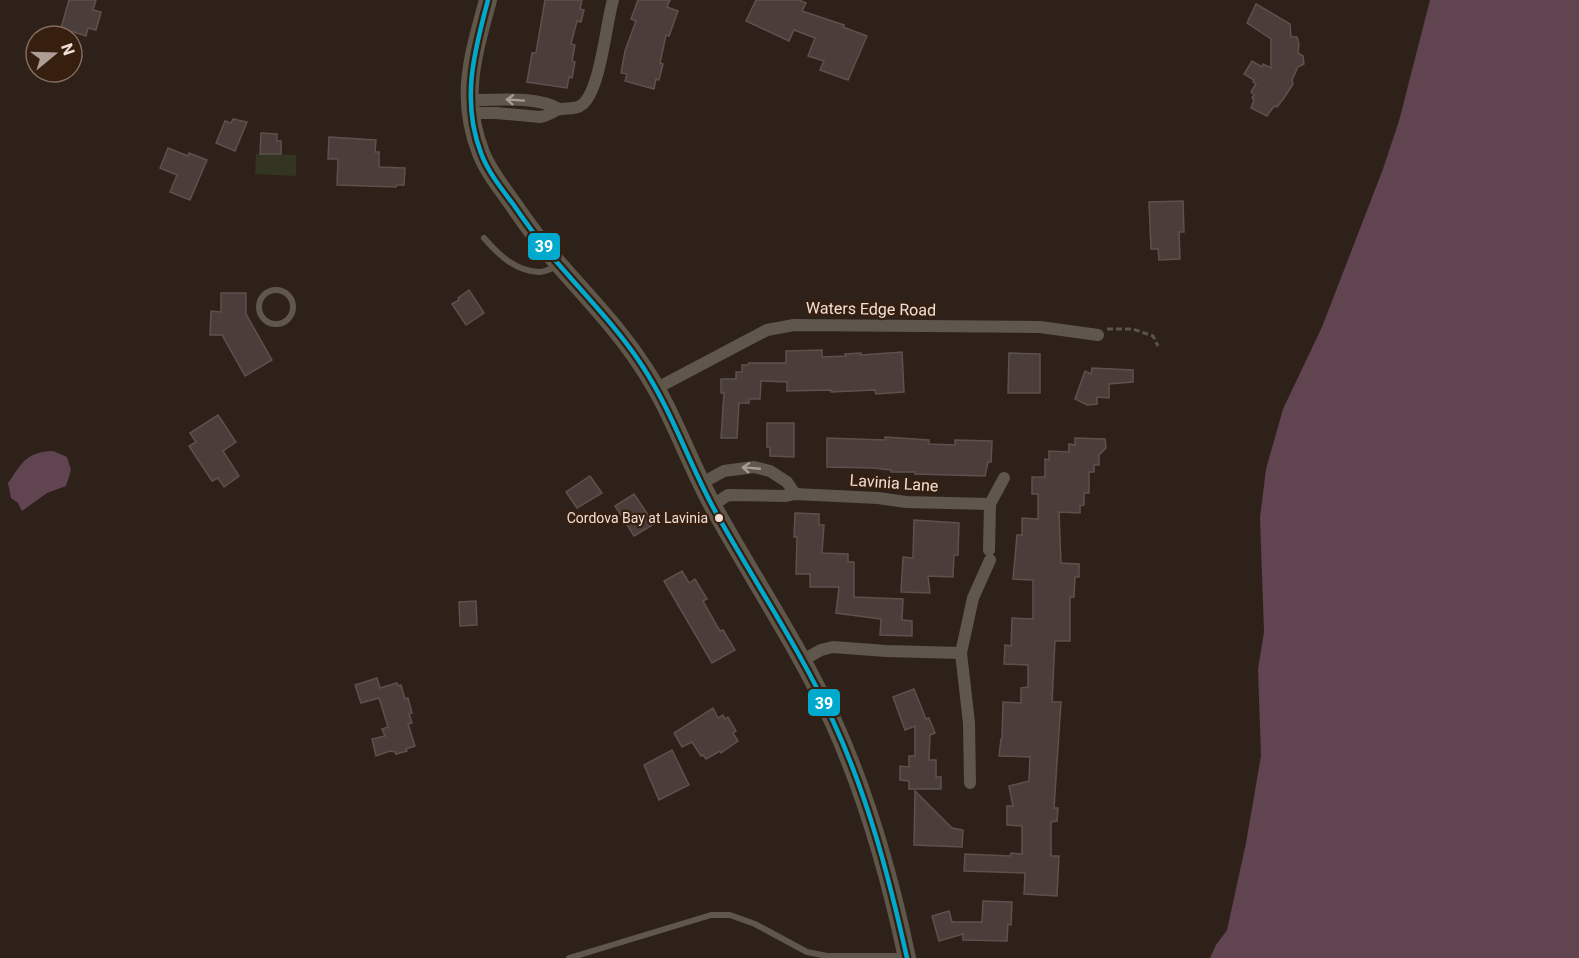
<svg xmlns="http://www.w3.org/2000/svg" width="1579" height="958" viewBox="0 0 1579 958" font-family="Roboto,sans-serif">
<rect width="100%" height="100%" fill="#2e2119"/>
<polygon fill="#333421" points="256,154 296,155 296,176 255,174"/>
<g fill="#604450">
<polygon points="1430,0 1579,0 1579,958 1210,958 1216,945 1227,930 1246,843 1261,756 1258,669 1264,632 1260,518 1266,469 1283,409 1322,327 1383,169 1399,121"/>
<path d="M53,451L67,457L71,470L66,486L47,493L22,511L18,503L11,498L8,483C23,462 26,452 53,451Z"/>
</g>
<g fill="#4b3e3a" stroke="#5d514d" stroke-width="1.5">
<polygon points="69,0 96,0 93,10 101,12 96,30 88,28 86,36 61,28"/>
<polygon points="545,0 582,0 580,9 584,10 581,22 577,21 571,44 575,45 572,61 575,62 572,78 569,77 567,88 527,82 532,53 536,53"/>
<polygon points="638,0 670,0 667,7 678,11 669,36 666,35 660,63 663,64 659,80 656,79 654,89 625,81 627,74 621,73 625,51 636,21 631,19"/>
<polygon points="756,0 799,0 806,3 802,11 844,25 843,27 867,36 848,80 820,70 824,61 808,56 815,38 794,30 789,41 746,21"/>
<polygon points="1256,4 1290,24 1291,37 1297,37 1299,44 1298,53 1303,56 1304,64 1298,67 1292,80 1293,84 1284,98 1277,107 1275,106 1272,109 1267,116 1251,108 1254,100 1252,98 1254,95 1251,92 1256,84 1253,82 1254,80 1244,74 1252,61 1262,67 1263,64 1271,68 1271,39 1247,23"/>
<polygon points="233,119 247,122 235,151 216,143 225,121 231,123"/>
<polygon points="261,133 277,134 277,141 281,141 281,154 260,154"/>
<polygon points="329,137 376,140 375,152 379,152 379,167 405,168 404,185 397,185 396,187 337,185 338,159 328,159"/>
<polygon points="168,148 188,156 189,153 207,160 190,200 170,192 177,175 160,168"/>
<polygon points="1183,201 1184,232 1179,232 1180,259 1159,260 1158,249 1151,249 1149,202"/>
<polygon points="469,290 484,313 466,325 452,304 459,300 458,298"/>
<polygon points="221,293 246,293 246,314 272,360 245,376 222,335 210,335 211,311 221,312"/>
<polygon points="822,350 822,357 846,356 845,354 861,353 861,355 902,352 904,392 876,394 875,390 831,392 831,390 787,391 787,382 761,381 760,399 749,399 749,403 739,403 737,438 721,438 724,393 721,393 721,379 736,379 736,372 742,372 742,365 748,365 749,363 786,363 786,351"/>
<polygon points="1009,353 1040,354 1040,393 1008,393"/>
<polygon points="1092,368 1133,370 1133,382 1109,384 1109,398 1097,397 1097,404 1087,405 1075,399 1085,371 1091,374"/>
<polygon points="218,415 236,442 223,451 239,476 224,487 218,478 212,481 189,446 196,442 190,433"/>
<polygon points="767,423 794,423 794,457 770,456 770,447 767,447"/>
<polygon points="885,437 929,440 929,444 955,445 955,440 992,441 991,462 988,462 985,476 915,474 915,472 891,472 891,470 873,468 827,467 827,438 885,440"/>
<polygon points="1075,438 1105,439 1106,448 1099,455 1099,465 1094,465 1094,472 1089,472 1089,493 1084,493 1084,505 1080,506 1080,513 1059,512 1061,563 1079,564 1079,577 1075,577 1074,597 1070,597 1070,641 1055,641 1052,702 1061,702 1054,808 1058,808 1057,821 1051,822 1051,856 1059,856 1057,896 1024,894 1025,873 964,871 965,854 1010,856 1011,853 1022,854 1022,826 1007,825 1007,806 1013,806 1009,786 1029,781 1030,757 999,756 1001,739 1002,739 1003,702 1021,703 1021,688 1028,687 1028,665 1004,664 1005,645 1011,646 1012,618 1033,619 1033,580 1013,579 1017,535 1022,535 1022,518 1038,519 1038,494 1032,494 1032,477 1045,477 1045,459 1049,460 1049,451 1069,452 1069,444 1075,445"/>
<polygon points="590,476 602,493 577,508 566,492"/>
<polygon points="634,494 654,524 634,536 615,506"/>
<polygon points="795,513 819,514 819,525 824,525 822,553 848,554 848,562 854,562 854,597 903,599 902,620 912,621 912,636 880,635 881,619 836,613 839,587 810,587 810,574 796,574 797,537 794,537"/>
<polygon points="914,520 959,523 958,555 954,555 953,577 928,576 930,593 901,592 903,557 913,558"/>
<polygon points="682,571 689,583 695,579 707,599 703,601 720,631 723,630 735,650 712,663 664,581"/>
<polygon points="476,601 477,625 460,626 459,602"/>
<polygon points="377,678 380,688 397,683 398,686 401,685 405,699 408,698 412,713 409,714 412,723 408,724 415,746 406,749 407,751 396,754 395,752 390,751 376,756 372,739 385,736 382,729 388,727 379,698 361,703 355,685"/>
<polygon points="914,689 926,719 929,718 935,733 930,735 929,760 936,760 936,777 941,777 941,789 909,789 909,781 900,780 900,766 909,767 909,756 915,756 915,726 905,730 893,697"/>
<polygon points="713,708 718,718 723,715 725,719 728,717 736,731 733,733 738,741 721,753 720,751 706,759 703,755 701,756 692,742 682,747 674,733"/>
<polygon points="672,750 689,785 659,800 644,765"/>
<polygon points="915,791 952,828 963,830 962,847 914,845"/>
<polygon points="983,901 1012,902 1011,925 1008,924 1007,941 963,940 963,934 939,941 932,916 949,911 952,922 982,922"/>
</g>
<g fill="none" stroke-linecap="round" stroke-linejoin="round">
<polyline stroke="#5b544c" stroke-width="3" stroke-dasharray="6 3" stroke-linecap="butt" points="1107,329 1133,329 1153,336 1158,346"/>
<g stroke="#5f574d" stroke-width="6">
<path d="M484,238C499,255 515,271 539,272C545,272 552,268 558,266"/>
<circle cx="276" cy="307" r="17"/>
<polyline points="569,958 711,915 730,915 755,924 807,952 827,956 903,956"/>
</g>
<g stroke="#5f574d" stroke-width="12">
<path d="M469,100C497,101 534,95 559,109"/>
<path d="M470,113H496L540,117C547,116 551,113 557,110C564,107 573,110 580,106C600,96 606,23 613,0"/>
<polyline points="657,388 767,330 794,325 1040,327 1098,335"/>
<polyline points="702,483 724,471 754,467 770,471 787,482 795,494"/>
<polyline points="713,505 728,495 786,496 795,494 878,498 906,502 990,504"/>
<polyline points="989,550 990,504 1004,478"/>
<polyline points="803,660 821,650 833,647 886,651 961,653"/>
<polyline points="970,783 969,723 961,653 973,598 990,560"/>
</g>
<path stroke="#60574b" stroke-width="18" d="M488,0C473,56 459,97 481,153C488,171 501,187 513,204C528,226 544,248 562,268C589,299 618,329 641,364C672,409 688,461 714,508C753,579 799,647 833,721C867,796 890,877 907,958"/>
<defs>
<path id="bus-1" d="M488,0C474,52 461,101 481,153C488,172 501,188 513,204C526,223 540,242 555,260C584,294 616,326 641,364C671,409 688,461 714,509C753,580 799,647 833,721C868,797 889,877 907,958"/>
</defs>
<use href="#bus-1" stroke="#371f10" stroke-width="9"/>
<use href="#bus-1" stroke="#00a9ce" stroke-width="4.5"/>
</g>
<defs><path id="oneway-shaft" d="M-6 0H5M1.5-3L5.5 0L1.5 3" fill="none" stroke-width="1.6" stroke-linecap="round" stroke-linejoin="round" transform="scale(1.5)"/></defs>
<g stroke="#a89c92">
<use href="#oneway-shaft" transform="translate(515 100) rotate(-176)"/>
<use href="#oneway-shaft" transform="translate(751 468) rotate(-175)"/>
</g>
<circle fill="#f1e0d7" stroke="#371f10" stroke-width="2" cx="719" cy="518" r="5"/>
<g text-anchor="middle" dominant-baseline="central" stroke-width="4.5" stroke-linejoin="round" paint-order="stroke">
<g font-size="14" fill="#f1e0d7" stroke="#371f10" text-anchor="end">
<text x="708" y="518">Cordova Bay at Lavinia</text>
</g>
<g font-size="16" fill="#f1e0d7" stroke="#371f10">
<text transform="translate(871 309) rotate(1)">Waters Edge Road</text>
<text transform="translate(894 483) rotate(4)">Lavinia Lane</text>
</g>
</g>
<g stroke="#371f10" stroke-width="2">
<rect x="527" y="232" width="34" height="29" rx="6" fill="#00a9ce"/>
<rect x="807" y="688" width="34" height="29" rx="6" fill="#00a9ce"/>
</g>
<g font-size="16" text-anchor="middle" font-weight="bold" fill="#fff">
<text x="544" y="252">39</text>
<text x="824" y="709">39</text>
</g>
<g transform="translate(54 54) rotate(71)"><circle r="28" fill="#371f10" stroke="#816c60" stroke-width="1.5"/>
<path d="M0-4.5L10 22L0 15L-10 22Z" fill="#ad9d94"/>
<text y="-9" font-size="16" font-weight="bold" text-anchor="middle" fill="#f1e0d7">N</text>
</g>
</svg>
